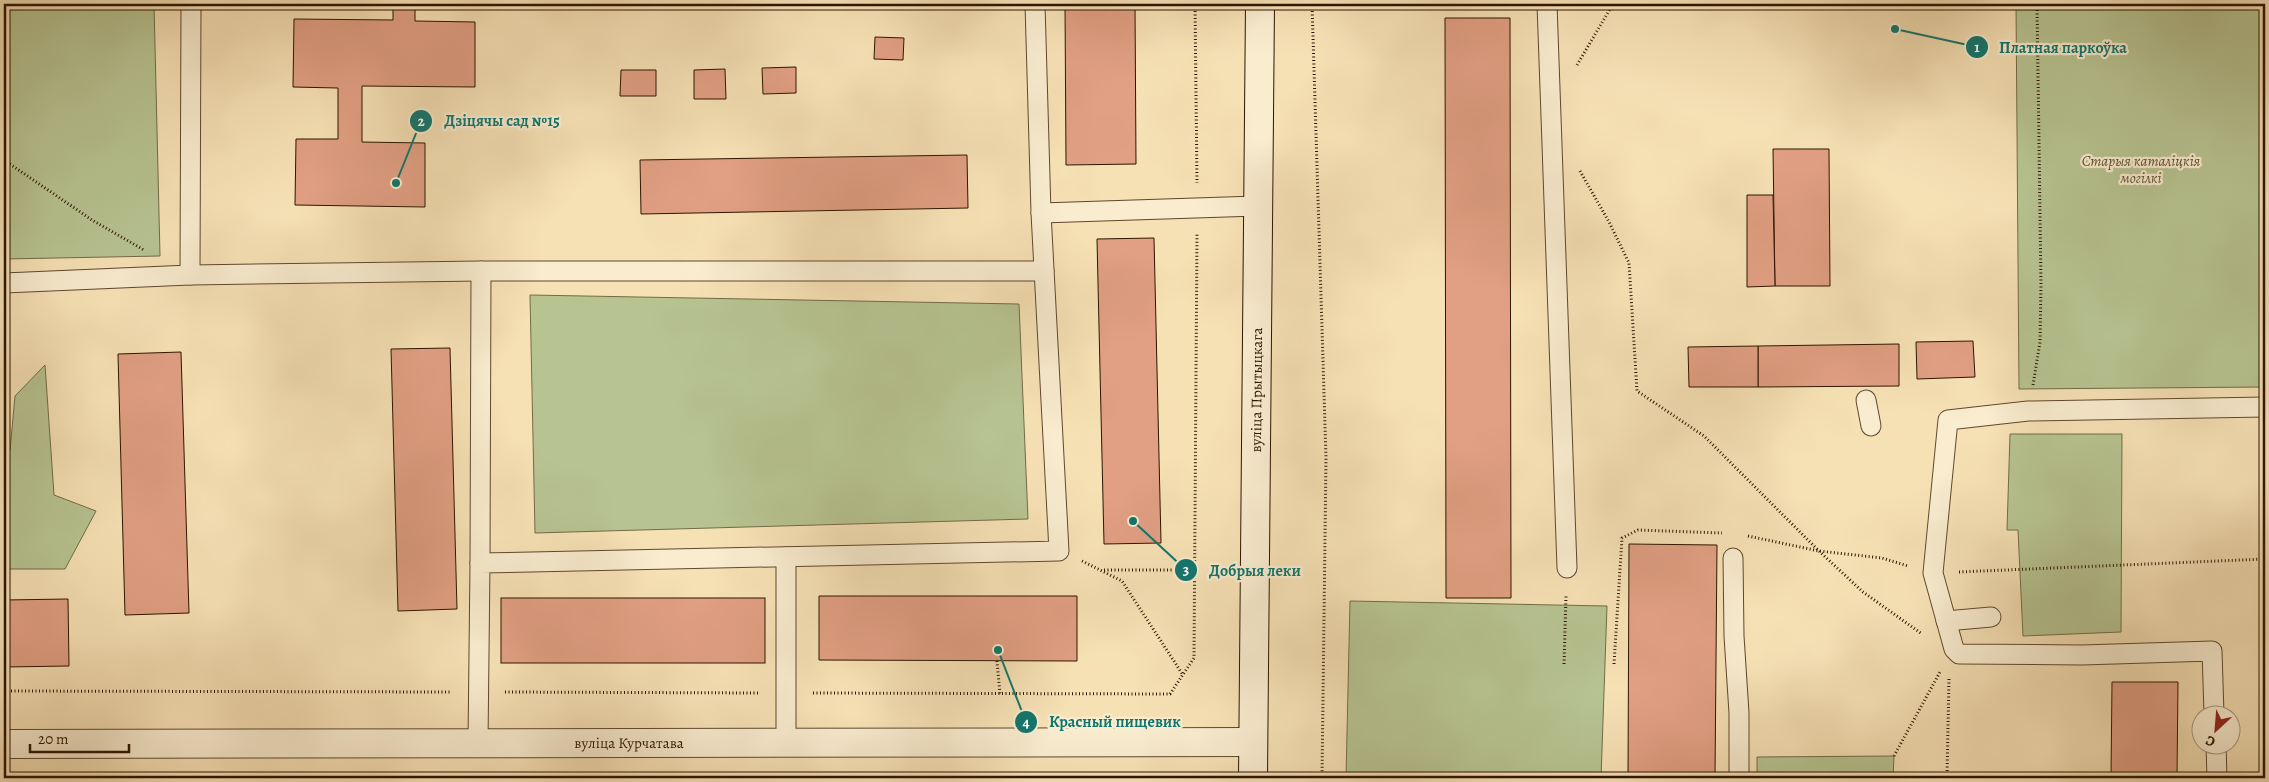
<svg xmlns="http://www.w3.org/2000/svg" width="2269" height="782" viewBox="0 0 2269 782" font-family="Alegreya,serif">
<rect width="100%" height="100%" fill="#f6e1b5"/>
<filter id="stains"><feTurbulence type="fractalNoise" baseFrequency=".004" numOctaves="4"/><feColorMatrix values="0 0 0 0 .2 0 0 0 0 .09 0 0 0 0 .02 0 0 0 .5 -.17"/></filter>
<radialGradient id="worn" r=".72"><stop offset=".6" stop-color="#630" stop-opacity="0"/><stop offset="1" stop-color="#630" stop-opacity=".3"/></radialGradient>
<g fill="#b7c492" stroke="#726c49">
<polygon points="4,4 154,4 160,256 4,259"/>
<polygon points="2016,4 2265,4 2265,387 2019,389"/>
<polygon points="530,295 1019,304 1028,519 535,533"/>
<polygon points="45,365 54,495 96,511 65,569 4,569 4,442 10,451 15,396"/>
<polygon points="2010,434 2122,434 2121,632 2023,636 2018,530 2007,530"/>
<polygon points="1350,601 1607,606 1601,778 1346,778"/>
<polygon points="1894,756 1893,778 1757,778 1757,757"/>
</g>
<g fill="#e19f83" stroke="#2d1500">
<polygon points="393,4 415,4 415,21 475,22 475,87 362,86 362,142 425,143 425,207 295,205 296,139 338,139 338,88 293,87 294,19 393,20"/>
<polygon points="1065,4 1135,4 1136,164 1066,165"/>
<polygon points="1445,18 1510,18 1511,598 1446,598"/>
<polygon points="875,37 904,38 903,60 874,59"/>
<polygon points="796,67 796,93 763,94 762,68"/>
<polygon points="725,69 726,99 694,99 694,70"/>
<polygon points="621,70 656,70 656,96 620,96"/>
<polygon points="1773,149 1829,149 1830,286 1775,286"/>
<polygon points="967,155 968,208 641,214 640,160"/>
<polygon points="1747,195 1773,195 1775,286 1747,287"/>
<polygon points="1154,238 1161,543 1104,544 1097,239"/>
<polygon points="1973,341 1975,377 1917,379 1916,342"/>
<polygon points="1899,344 1899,386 1758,387 1758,346"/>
<polygon points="1758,346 1758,387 1689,387 1688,347"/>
<polygon points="450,348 457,609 398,611 391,349"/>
<polygon points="181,352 189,613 125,615 118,354"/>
<polygon points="1629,544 1717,545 1715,778 1628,778"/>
<polygon points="819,596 1077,596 1077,661 819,660"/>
<rect x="501" y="598" width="264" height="65"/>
<polygon points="68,599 69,666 4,667 4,600"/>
<polygon points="2112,682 2178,682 2177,778 2111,778"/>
</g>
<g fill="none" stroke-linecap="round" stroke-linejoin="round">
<defs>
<g id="service">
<polyline points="1035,4 1041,213 1257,206"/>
<polyline points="1547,4 1567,568"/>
<polyline points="190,275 481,271 1044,271"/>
<polyline points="4,283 190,275 191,4"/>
<polyline points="1866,400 1871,426"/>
<polyline points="1733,558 1734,636 1739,713 1739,778"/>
<polyline points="480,563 481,271"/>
<polyline points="1946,621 1991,617"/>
<polyline points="2214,714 2212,651 2082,655 1959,654 1954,649 1933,573 1948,420 2028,411 2265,407"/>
<polyline points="478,743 480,563 1059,551 1041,213"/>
<polyline points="786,743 786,557"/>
<polyline points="2216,744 2217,778"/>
</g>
<g id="tertiary">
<path id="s1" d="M4,744L1253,742"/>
</g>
<g id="secondary">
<path id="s2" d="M1253,778L1260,4"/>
</g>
</defs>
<use href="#service" stroke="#5f482d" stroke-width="21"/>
<use href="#tertiary" stroke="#5f482d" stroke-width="30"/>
<use href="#secondary" stroke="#2d1500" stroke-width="30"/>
<g stroke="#2d1500" stroke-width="3" stroke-dasharray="1 2.5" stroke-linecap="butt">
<polyline points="1195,4 1197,183"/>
<polyline points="1312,4 1326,458 1322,778"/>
<polyline points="1577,65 1613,4"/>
<polyline points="4,160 92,220 144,250"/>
<polyline points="1580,171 1609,222 1629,263 1637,391 1704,436 1819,551 1863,592 1922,634"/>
<polyline points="2033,385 2040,342 2041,285 2037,4"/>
<polyline points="1748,536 1819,551 1882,558 1908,566"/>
<polyline points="1082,561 1122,581 1183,675"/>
<polyline points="1104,570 1195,570"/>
<polyline points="1959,572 2265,559"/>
<polyline points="997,661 1000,694"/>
<polyline points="1564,664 1566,595"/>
<polyline points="1614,664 1622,538 1638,530 1722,533"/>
<polyline points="4,691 452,692"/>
<polyline points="505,692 759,693"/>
<polyline points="813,693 1170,694 1194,658 1197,234"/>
<polyline points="1894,756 1940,672"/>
<polyline points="1947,778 1949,678"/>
</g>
<use href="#service" stroke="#f9eccf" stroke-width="19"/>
<use href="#tertiary" stroke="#f9eccf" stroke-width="28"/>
<use href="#secondary" stroke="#f9eccf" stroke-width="28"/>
</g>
<g text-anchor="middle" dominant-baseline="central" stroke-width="4.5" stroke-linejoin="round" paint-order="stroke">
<g font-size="15" font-style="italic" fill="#5d5233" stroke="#f9eccf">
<text x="2141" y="161">Старыя каталіцкія<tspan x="2141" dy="17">могілкі</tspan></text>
</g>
<g font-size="15" fill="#2d1500" stroke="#f9eccf">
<text stroke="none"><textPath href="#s2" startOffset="388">вуліца Прытыцкага</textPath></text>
<text stroke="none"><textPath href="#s1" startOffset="625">вуліца Курчатава</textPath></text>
</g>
</g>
<path fill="none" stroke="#0f766e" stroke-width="2" d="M1895 29L1977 47M396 183L421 121M1133 521L1186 570M998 650L1026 722"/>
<g fill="#0f766e" stroke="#f9eccf" stroke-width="2">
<circle cx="1895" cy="29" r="5"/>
<circle cx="396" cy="183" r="5"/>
<circle cx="1133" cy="521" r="5"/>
<circle cx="998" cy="650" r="5"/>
<circle cx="1977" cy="47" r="12"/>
<circle cx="421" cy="121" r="12"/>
<circle cx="1186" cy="570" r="12"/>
<circle cx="1026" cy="722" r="12"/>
</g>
<g font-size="15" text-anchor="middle" font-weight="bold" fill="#fff">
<text x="1977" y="52">1</text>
<text x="421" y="126">2</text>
<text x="1186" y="575">3</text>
<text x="1026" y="727">4</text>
</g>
<g font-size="16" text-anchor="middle" font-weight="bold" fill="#0f766e" stroke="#f9eccf" stroke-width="4.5" stroke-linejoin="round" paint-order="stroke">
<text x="2063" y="53">Платная паркоўка</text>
<text x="502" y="126">Дзіцячы сад №15</text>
<text x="1255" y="576">Добрыя леки</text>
<text x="1115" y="727">Красный пищевик</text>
</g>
<rect width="2269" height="782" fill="none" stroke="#f6e1b5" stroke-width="20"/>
<rect x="5" y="5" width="2259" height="772" fill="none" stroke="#2d1500" stroke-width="2.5"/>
<rect x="10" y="10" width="2249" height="762" fill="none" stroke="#2d1500"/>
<g transform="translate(2216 730) rotate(206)"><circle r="24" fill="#f9eccf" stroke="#a7967c"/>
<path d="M0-4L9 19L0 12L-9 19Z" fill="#8f2418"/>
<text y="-8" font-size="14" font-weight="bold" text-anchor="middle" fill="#2d1500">С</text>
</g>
<path d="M30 744v8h99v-8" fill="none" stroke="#2d1500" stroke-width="2.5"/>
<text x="38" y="744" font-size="15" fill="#2d1500" stroke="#f9eccf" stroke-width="4" paint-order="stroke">20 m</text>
<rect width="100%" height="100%" filter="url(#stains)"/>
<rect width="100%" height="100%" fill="url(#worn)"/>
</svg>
